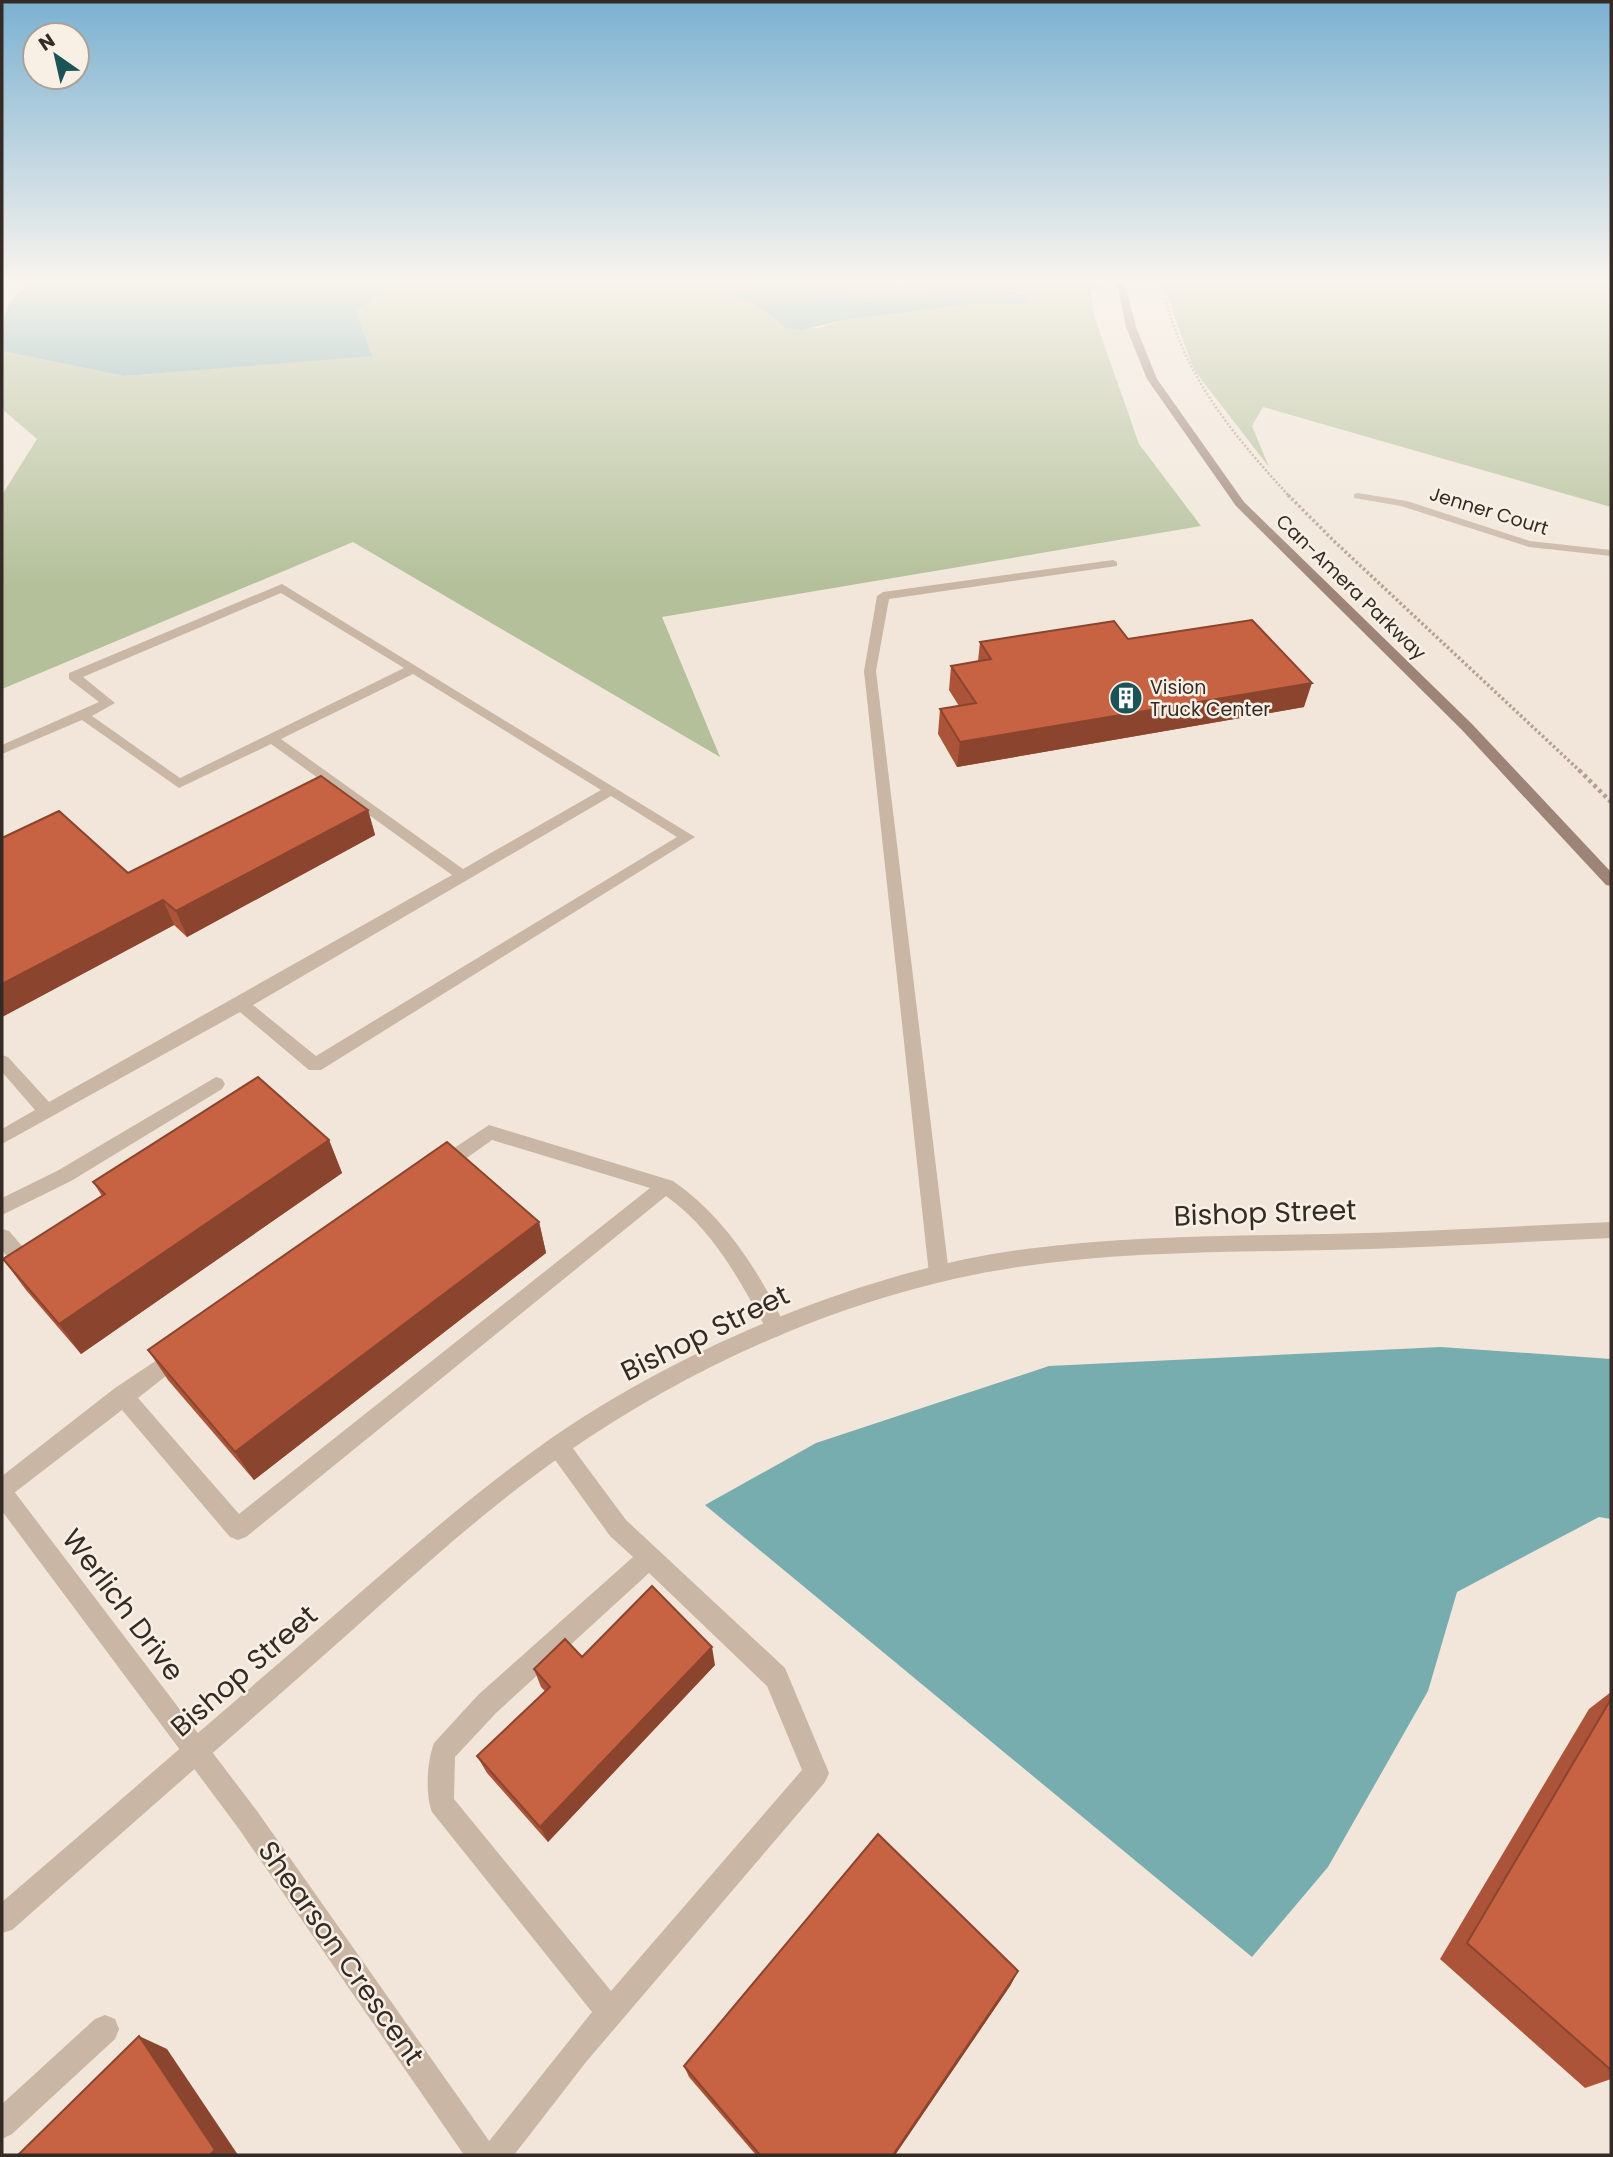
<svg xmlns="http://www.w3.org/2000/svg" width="1613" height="2157" viewBox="0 0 1613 2157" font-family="Poppins,sans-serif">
<rect width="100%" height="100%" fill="#f1e6d9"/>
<g fill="#b3c099" fill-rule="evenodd">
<path d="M398,283H874L901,287L929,283H1090L1094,316L1139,444L1201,526L662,617L720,757L353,542L2,689V495L37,439L2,409V351L124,376L373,355L355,310ZM787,284C823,289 857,298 894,298C933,298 974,292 1013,290L1030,297L1017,304L979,303L844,320L819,328H785C769,311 756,304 734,296Z"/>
<polygon points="1162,283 1611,283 1611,507 1263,407 1252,426 1269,467 1194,370"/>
</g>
<g fill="#78adaf">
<path d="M32,283H398L355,310L373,356L124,376L2,351C2,320 3,299 32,283Z"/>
<path d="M787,284C824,289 858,299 895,298C940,298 987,279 1030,297L1029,302L1017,304L979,303L844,320L801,330L785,328C769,311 756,304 734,297V294L745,293L748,289L760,285Z"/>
<polygon points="1441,1347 1611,1359 1611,1519 1599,1517 1457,1592 1428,1691 1328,1867 1252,1957 705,1505 816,1443 1049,1366"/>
</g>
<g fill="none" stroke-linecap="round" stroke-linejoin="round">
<g stroke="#b5a08f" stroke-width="2.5" stroke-dasharray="2 2" stroke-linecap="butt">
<polyline points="811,283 882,293 927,291 956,286 1104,288"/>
<path d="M1161,283C1166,298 1169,314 1175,329C1198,394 1245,448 1290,497"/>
<polyline points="708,286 734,283"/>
</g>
<polyline stroke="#b5a08f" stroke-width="3.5" stroke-dasharray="2.5 2.5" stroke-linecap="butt" points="1288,495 1335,542 1581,772"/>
<polyline stroke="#b5a08f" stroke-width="4.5" stroke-dasharray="3.5 3.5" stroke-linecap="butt" points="1579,770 1611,802"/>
<g fill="#c9b6a5" fill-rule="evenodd">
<polygon points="1113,560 1117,562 1117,566 889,599 876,671 949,1274 946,1280 939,1282 932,1280 929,1274 864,671 877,596 883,592"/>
<path d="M282,584L695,837L321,1070H309L240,1012L2,1144V1129L35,1110L2,1072V1055L8,1057L49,1102L452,875L271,744L179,788L82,720L2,754V745L99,702L69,679V673ZM281,593L404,668L180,778L92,716L115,703L83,677ZM413,674L601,790L463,869L281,739ZM611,796L677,837L316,1056L253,1005Z"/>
<polygon points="216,1077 222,1079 225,1084 222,1089 71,1181 2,1215 2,1198 57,1171"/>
<path d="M489,1125L673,1181C725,1217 759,1271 786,1328L783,1334L776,1337L769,1334C741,1283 715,1231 666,1196L246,1537L238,1540L230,1537L122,1410L10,1496L2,1499V1476L115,1388L178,1346L185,1349L188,1355L185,1361L138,1398L239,1514L650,1188L492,1140L447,1172L440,1174L433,1172L431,1167L433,1162Z"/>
<path d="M2,1229L9,1231L36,1262L39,1268L36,1274C20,1279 11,1261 2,1250Z"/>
<path d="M558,1436L566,1439L626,1520L785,1668L829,1773L825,1782L586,2062L514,2155H481L486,2145L592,2012L432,1812C425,1794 427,1761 434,1743L478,1695L633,1557L610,1536L550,1453L547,1446L550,1439ZM649,1573L767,1686L802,1770L611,1991L454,1799L455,1757L496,1713Z"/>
<polygon points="105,2015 115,2019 119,2029 115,2039 12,2134 2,2139 2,2104 95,2019"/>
</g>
<g fill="#c9b6a5" fill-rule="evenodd">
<polygon points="1358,493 1407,501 1530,541 1611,550 1611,556 1529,547 1401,506 1354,498 1354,494"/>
<polygon points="2,1483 10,1486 257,1811 492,2145 497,2155 464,2155 239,1829 2,1511"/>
</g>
<path fill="#c9b6a5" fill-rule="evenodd" d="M1611,1222V1238C1517,1242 1422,1248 1328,1250C1197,1253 1065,1251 937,1283C806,1315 677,1376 566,1453C476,1515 396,1592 314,1664C213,1753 112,1841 12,1930L2,1933V1902C101,1817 200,1731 300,1645C380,1576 459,1504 546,1442C676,1350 868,1269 1026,1249C1126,1236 1227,1236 1328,1234C1422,1232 1517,1226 1611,1222Z"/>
<polygon fill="#9d8477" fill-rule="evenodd" points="1117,283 1125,283 1136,327 1157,379 1244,502 1472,724 1611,872 1611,886 1606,885 1462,730 1236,506 1147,379 1126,327"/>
</g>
<g fill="#ab5439">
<polygon points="1128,639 1304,707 957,767 938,734 940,709 959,706 949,690 951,666 978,661 980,642"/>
<polygon points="368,810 375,835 187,937 174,925 2,1017 2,838 128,873"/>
<polygon points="329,1140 342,1173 81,1354 26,1290 3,1259 102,1196 93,1182"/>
<polygon points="539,1222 546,1253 254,1480 168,1380 148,1350"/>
<polygon points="582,1657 715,1665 548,1842 487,1773 477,1756 546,1692 541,1687 534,1669"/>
<polygon points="1611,1692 1611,2079 1585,2088 1440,1959 1589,1709"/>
<polygon points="1018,1971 1010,1986 895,2155 756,2155 689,2077 684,2066"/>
</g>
<g fill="#8b452e">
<polygon points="1312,683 1304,707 957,767 960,742"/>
<polygon points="368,810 375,835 187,937 176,911"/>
<polygon points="163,900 174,925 2,1017 2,984"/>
<polygon points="329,1140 342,1173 81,1354 59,1324"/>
<polygon points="539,1222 546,1253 254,1480 235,1452"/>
<polygon points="712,1647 715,1665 548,1842 540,1827"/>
<polygon points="1018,1971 1010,1986 895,2155 893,2155"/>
<polygon points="139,2036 167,2049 238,2155 210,2155"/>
</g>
<g fill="#c76242" stroke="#8b452e" stroke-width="2">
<polygon points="1252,620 1312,683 960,742 940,709 976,703 951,666 991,659 980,642 1114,621 1128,639"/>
<polygon points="321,776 368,810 176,911 163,900 2,984 2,838 59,811 128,873"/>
<polygon points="258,1077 329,1140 59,1324 3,1259 105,1194 93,1182"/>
<polygon points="447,1142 539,1222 235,1452 148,1350"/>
<polygon points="652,1586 712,1647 540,1827 477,1756 550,1687 534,1669 565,1639 582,1657"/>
<polygon points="1611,1699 1611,2070 1467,1943"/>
<polygon points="878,1834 1018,1971 893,2155 760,2155 684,2066"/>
<polygon points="139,2036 215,2150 210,2155 18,2155"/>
</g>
<linearGradient id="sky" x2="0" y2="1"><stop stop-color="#7bb1d1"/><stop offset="0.48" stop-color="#f9f4ee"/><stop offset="1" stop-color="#f9f4ee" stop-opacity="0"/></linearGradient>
<rect width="1613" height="585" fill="url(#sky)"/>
<defs>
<symbol id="building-disc" viewBox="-11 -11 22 22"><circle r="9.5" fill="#1c5357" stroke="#f9f0e5"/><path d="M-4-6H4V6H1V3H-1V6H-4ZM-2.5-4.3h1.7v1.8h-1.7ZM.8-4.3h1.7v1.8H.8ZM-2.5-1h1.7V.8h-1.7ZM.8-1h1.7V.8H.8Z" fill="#fff"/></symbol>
</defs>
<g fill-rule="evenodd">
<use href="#building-disc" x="1107" y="679" width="38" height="38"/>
</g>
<g text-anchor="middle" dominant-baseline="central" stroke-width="5" stroke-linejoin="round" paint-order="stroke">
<g font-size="19" fill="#352b26" stroke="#f9f0e5">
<text transform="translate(1489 511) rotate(17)">Jenner Court</text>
<text transform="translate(1351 587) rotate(44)">Can-Amera Parkway</text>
</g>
<g font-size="19" fill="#352b26" stroke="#f9f0e5" text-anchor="start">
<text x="1150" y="687">Vision<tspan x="1150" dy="22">Truck Center</tspan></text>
</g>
<g font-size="28" fill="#352b26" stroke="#f9f0e5">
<text transform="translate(1265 1213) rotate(-2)">Bishop Street</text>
<text transform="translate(705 1333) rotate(-26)">Bishop Street</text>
<text transform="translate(123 1605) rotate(53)">Werlich Drive</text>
<text transform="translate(244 1671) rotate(-41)">Bishop Street</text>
<text transform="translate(341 1953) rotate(55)">Shearson Crescent</text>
</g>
</g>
<rect width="1613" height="2157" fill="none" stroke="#352b26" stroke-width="7"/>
<g transform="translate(56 56) rotate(326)"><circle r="33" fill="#f9f0e5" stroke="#aba199" stroke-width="2"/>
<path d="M0-5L12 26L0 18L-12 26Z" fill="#1c5357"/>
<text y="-10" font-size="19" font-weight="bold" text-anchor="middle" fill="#352b26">N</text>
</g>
</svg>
